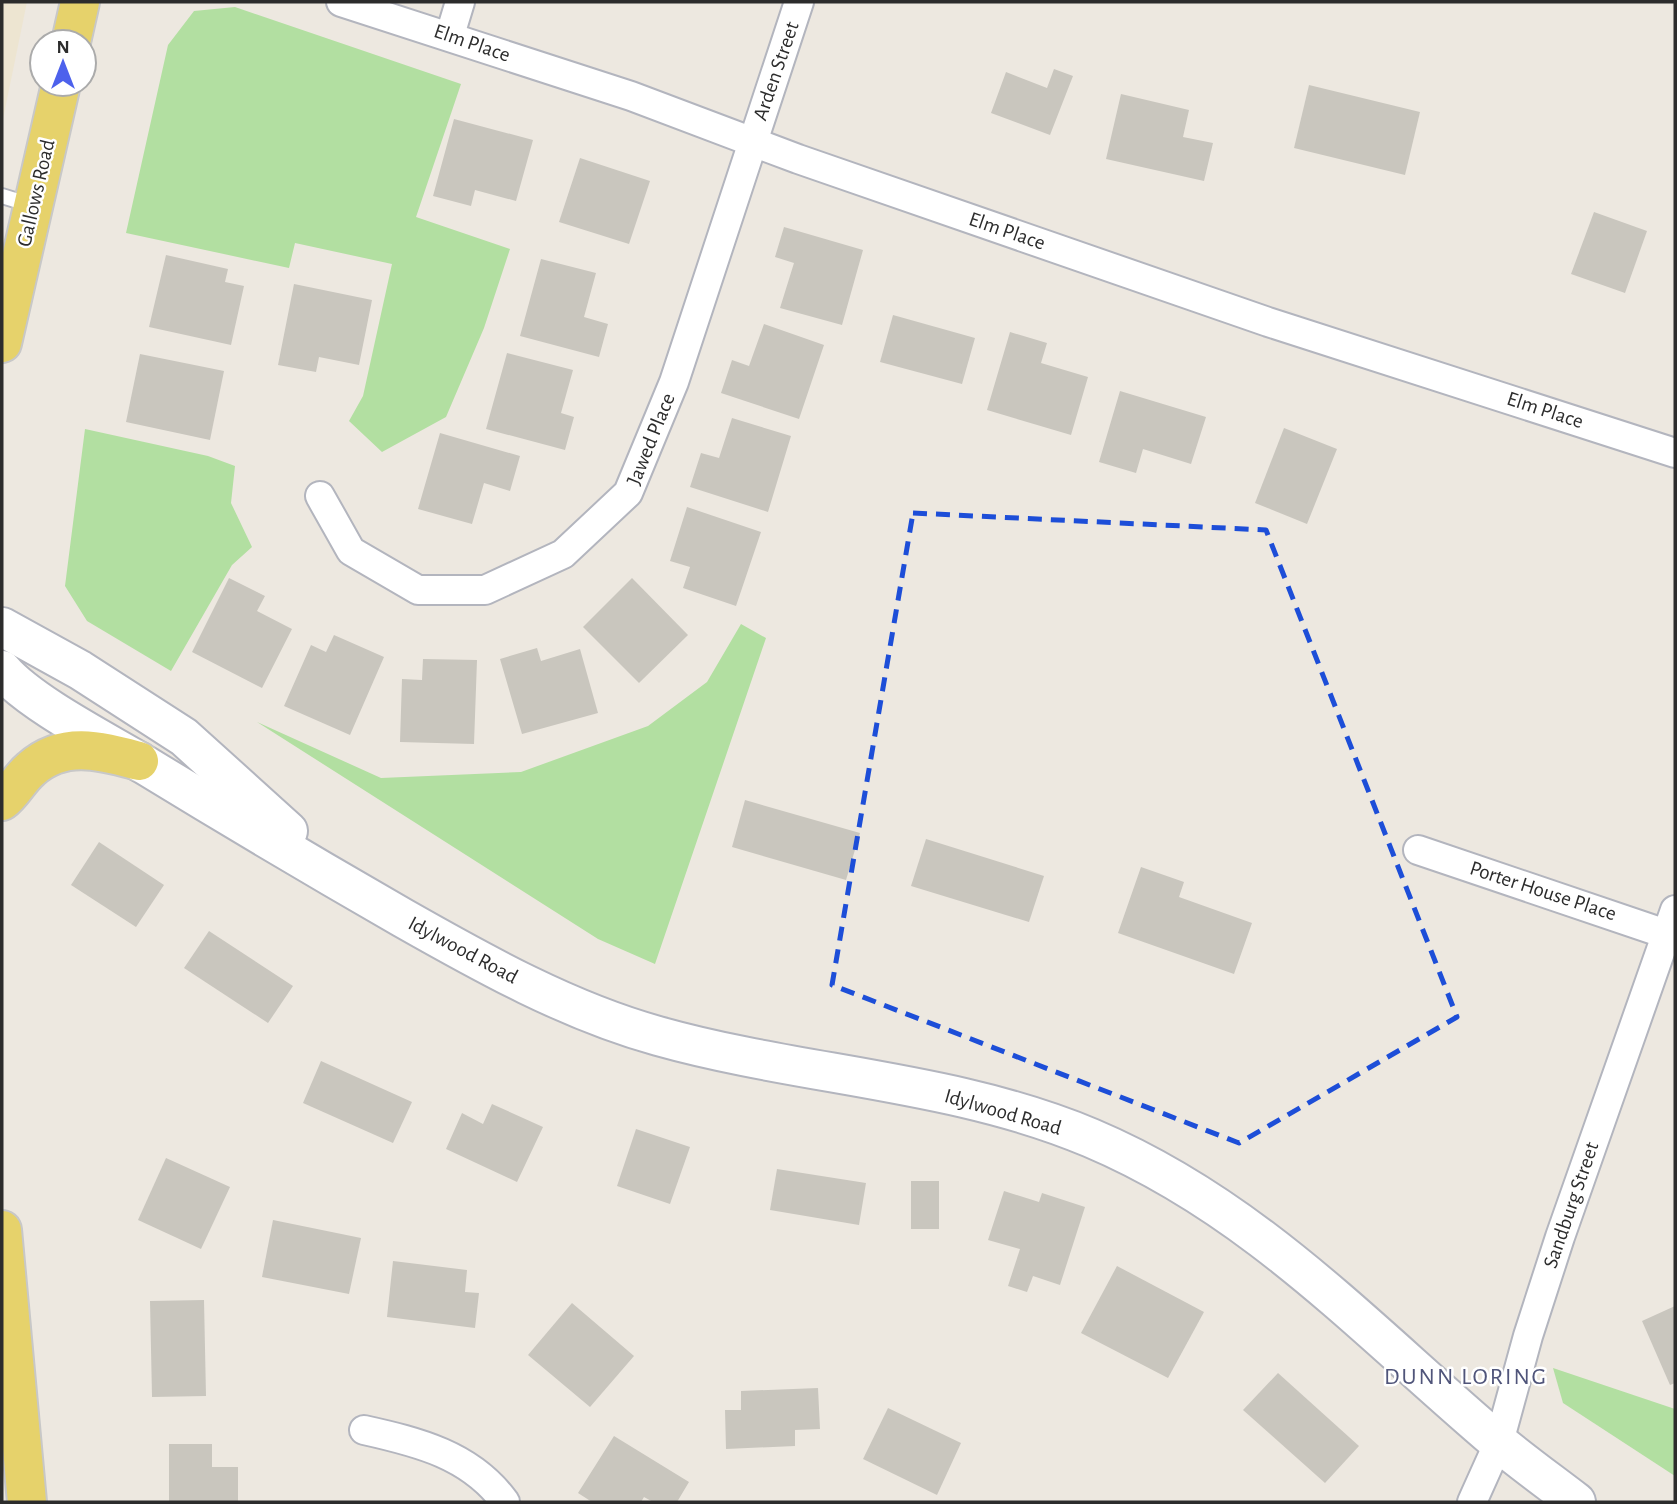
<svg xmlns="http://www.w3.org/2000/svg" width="1677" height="1504" viewBox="0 0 1677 1504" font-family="'Alegreya Sans',sans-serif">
<rect width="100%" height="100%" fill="#ede8e0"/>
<polygon fill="#ede5d1" points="2,2 27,2 2,124"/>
<g fill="#b2dfa1">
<polygon points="235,7 461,84 416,217 510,249 484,328 446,417 382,452 349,421 363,396 392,264 295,243 289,268 126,233 168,45 194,11"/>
<polygon points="85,429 208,456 235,466 231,503 252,547 232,565 171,671 87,621 65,586"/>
<polygon points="741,624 766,638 655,964 598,939 257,722 381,778 521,772 648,726 707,682"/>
<polygon points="1553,1368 1675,1409 1675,1476 1563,1403"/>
</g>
<g fill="#c9c6be">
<polygon points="1054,69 1073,76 1050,135 991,113 1006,72 1047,88"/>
<polygon points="1309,85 1420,112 1405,175 1294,148"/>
<polygon points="1121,94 1189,110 1183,137 1213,143 1204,181 1106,159"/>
<polygon points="454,119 533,140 516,201 475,190 471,206 433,196"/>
<polygon points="580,158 650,181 629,244 559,222"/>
<polygon points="1594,212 1647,231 1625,293 1571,274"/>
<polygon points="784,227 863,250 842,325 780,308 794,263 775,257"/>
<polygon points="166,255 228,269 225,282 244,286 231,345 149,327"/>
<polygon points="541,259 596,273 584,317 608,324 599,357 520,336"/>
<polygon points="294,284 372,300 359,365 319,357 316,372 278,365"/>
<polygon points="893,315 975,338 962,384 880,362"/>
<polygon points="764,324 824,345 799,419 721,393 732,360 749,366"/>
<polygon points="1010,332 1047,343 1041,363 1088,377 1071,435 987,410"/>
<polygon points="507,353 573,370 561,413 574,417 565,450 486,429"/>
<polygon points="140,354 224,371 210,440 126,422"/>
<polygon points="1120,391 1206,417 1191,464 1143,449 1136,473 1099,462"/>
<polygon points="732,418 791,436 768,512 690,487 701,453 719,458"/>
<polygon points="1284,428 1337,449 1307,524 1255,503"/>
<polygon points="440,433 520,456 510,491 484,483 472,524 418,509"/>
<polygon points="687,507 761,532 736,606 683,588 690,567 670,561"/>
<polygon points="229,578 265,596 257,611 292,629 262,688 192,652"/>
<polygon points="632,578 688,635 639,683 583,627"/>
<polygon points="334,635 384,657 350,735 284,706 311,645 326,652"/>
<polygon points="537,648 541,661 580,649 598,713 522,734 500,659"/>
<polygon points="423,659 477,660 474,744 400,742 402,679 422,680"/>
<polygon points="745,800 860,833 846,880 732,847"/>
<polygon points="926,839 1044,876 1029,922 911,886"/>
<polygon points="99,842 164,885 136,927 71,885"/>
<polygon points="1141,867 1184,882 1179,897 1252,923 1234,974 1118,933"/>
<polygon points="209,931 293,986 268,1023 184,968"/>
<polygon points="321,1061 412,1102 393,1143 303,1103"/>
<polygon points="492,1104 543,1127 517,1182 446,1149 462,1113 483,1124"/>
<polygon points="636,1129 690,1147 670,1204 617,1186"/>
<polygon points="166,1158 230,1187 201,1249 138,1220"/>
<polygon points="777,1169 866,1183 859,1225 770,1210"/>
<rect x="911" y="1181" width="28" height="48"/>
<polygon points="1004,1191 1039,1202 1042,1193 1085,1207 1060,1285 1033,1276 1027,1292 1008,1286 1020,1249 988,1240"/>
<polygon points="273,1220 361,1238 349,1294 262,1277"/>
<polygon points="393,1261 467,1270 465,1292 479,1293 475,1328 387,1317"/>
<polygon points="1117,1266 1204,1312 1168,1378 1081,1333"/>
<polygon points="204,1300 206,1396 152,1397 150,1301"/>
<polygon points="572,1303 634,1356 590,1407 528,1355"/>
<polygon points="1675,1306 1675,1383 1670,1385 1642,1321"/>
<polygon points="1278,1373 1359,1446 1325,1483 1243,1410"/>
<polygon points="818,1388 820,1429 795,1430 795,1446 726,1449 725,1410 741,1410 741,1391"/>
<polygon points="888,1408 961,1443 937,1495 863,1459"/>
<polygon points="614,1436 689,1482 677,1502 653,1502 644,1497 641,1502 592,1502 578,1493"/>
<polygon points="169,1444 212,1444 212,1467 238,1467 238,1502 169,1502"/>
</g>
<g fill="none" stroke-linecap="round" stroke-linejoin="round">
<defs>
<polyline id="service" points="2,196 31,205"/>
<g id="minor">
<polyline points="341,2 631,96 798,159 1268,322 1675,453"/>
<polyline points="450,35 460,2"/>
<polyline points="320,496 351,551 418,590 485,590 563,554 628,493 674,382 799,2"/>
<polyline points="1418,850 1675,937"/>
<path d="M364,1430C418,1442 471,1455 505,1502"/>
<polyline points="1472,1502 1499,1442 1528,1336 1560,1237 1675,910"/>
</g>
<g id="secondary">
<polyline points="2,627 80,670 184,737 288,831"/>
<path d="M2,670C30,703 105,741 145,765C230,817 316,868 403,918C484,964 568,1011 658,1036C800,1076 954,1080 1091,1138C1254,1207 1365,1329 1497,1441C1522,1462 1550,1482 1576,1502"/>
</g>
<g id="primary">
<polyline points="71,42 80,2"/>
<polyline points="2,343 61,84"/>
<path d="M2,801C13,793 19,779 31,769C64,740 101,751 139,761"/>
<polyline points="2,1230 27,1502"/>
</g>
</defs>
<use href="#service" stroke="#b3b5be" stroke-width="18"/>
<use href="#minor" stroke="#b3b5be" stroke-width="32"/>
<use href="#secondary" stroke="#b3b5be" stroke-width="42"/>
<use href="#primary" stroke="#c8c8c8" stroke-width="42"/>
<use href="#service" stroke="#fff" stroke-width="14"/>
<use href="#minor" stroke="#fff" stroke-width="28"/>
<use href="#secondary" stroke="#fff" stroke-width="38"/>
<use href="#primary" stroke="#e6d26b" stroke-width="38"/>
</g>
<path fill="none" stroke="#1d4ed8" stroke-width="5" stroke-dasharray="14 9" stroke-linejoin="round" d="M913,513L1266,530L1457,1017L1239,1143L832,985Z"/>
<g text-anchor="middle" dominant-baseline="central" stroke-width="5" stroke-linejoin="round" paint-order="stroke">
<g font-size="21" fill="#2c2c2c" stroke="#fff">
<text transform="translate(472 43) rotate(19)">Elm Place</text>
<text transform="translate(776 71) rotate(-71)">Arden Street</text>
<text transform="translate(36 193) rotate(-77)">Gallows Road</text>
<text transform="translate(1007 231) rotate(19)">Elm Place</text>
<text transform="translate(1545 410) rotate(18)">Elm Place</text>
<text transform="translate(651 439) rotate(-68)">Jawed Place</text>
<text transform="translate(1543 891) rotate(18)">Porter House Place</text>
<text transform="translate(463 950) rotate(28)">Idylwood Road</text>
<text transform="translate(1003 1112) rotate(16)">Idylwood Road</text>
<text transform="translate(1571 1205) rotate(-71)">Sandburg Street</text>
</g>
<g font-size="24" letter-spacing="2" fill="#50557a" stroke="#fff">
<text x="1466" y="1377">DUNN LORING</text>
</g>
</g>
<rect width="1677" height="1504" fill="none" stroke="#2c2c2c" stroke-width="7"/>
<g transform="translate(63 63)"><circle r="33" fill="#ffffff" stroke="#ababab" stroke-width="2"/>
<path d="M0-5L12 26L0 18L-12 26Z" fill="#4d61ec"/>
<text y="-10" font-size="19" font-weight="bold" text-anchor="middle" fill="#2c2c2c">N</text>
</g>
</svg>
